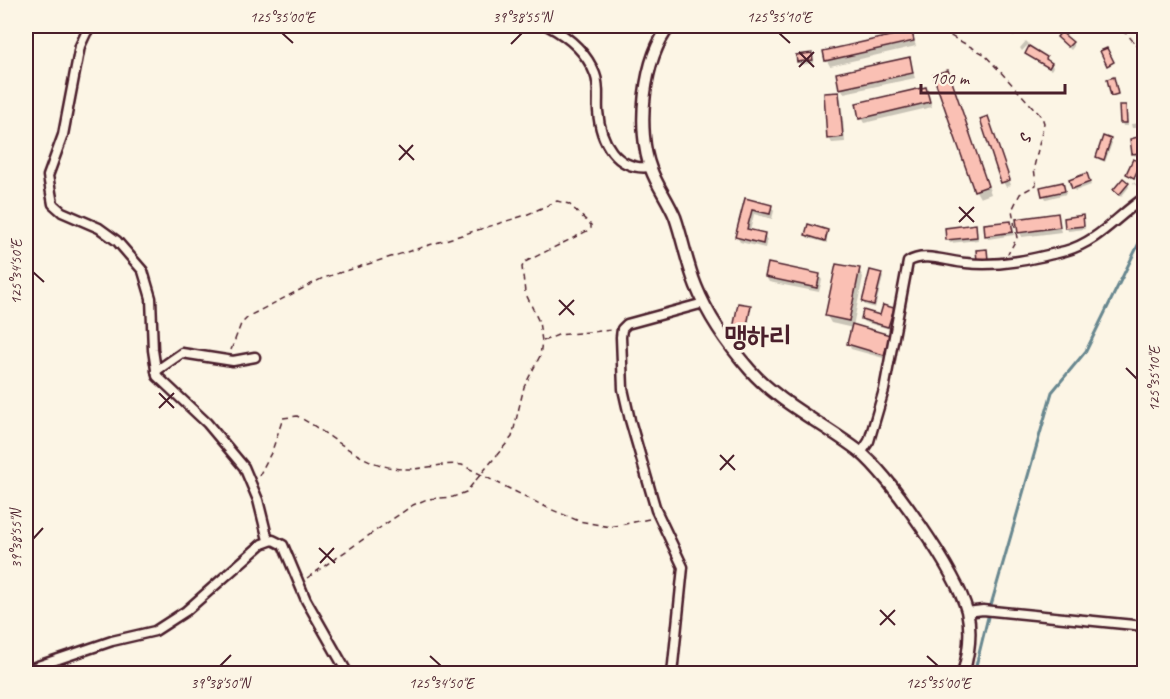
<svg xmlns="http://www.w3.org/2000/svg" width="1170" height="699" viewBox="0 0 1170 699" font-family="Caveat,'Poor Story',sans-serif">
<rect width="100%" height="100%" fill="#fcf5e5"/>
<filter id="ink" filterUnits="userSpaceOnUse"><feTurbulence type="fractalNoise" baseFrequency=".0167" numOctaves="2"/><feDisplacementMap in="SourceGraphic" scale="12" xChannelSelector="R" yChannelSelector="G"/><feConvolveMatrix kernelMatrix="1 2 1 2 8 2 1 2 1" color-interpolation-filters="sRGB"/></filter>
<g filter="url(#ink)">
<g fill="#0003">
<polygon points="995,26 1007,26 1017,33 1014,37"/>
<polygon points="1057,26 1060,29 1056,32 1053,29"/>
<polygon points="911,32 916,46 830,66 827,61"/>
<polygon points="1059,38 1072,43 1074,46 1071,50"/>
<polygon points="1026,41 1029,44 1022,51 1020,48"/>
<polygon points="812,54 814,63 800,65 798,56"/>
<polygon points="1026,54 1051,64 1053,67 1051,70"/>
<polygon points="909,59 915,78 844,93 841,88"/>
<polygon points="935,76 951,79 991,194 980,198 976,191"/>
<polygon points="926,89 932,107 864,123 861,118"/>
<polygon points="838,94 841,99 845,142 832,143 829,138"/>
<polygon points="1125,106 1128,126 1123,126 1122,123"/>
<polygon points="988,118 1011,185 1006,187 1003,182"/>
<polygon points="1131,124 1142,123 1143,128 1132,128"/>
<polygon points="1137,139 1140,155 1135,156 1133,153"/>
<polygon points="1110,140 1112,143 1105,162 1100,160 1098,157"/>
<polygon points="1140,163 1142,167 1134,182 1140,189 1133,183 1135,180 1128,174"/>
<polygon points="1088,178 1091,185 1075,191 1073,188"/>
<polygon points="1062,184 1066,194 1046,199 1044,195"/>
<polygon points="1128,184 1129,187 1121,197 1114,190"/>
<polygon points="746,200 771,206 774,211 772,219 754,214 750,231 764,235 767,240 765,248 740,242 737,237"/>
<polygon points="1057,215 1061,232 1022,237 1020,232"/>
<polygon points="1082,217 1085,229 1068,231 1065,219"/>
<polygon points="1011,222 1014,235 988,239 987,236"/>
<polygon points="975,226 978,240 950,243 948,240"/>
<polygon points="827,231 827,243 808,238 806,235"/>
<polygon points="859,270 863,277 853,326 889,337 892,342 887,359 851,349 848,343 853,328 831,323 827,316"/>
<polygon points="881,274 883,277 875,308 865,305 863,302"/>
<polygon points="819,275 822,280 819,292 769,282 766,277"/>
<polygon points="750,307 748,334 736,332 734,329"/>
<polygon points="893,309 894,312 890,329 864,322 862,319 881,317"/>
</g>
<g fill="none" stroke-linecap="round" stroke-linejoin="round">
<g stroke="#67878f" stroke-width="3">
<polyline points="991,605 1052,392 1086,351 1144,233"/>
<polyline points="974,674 988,617"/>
</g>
</g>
<g fill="#fac0b4" stroke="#4a1f2b" stroke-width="1.5">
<polygon points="994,26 1010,26 1016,29 1013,35"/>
<polygon points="912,31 914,41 825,61 823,51"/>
<polygon points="1061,32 1073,42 1068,47 1057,37"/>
<polygon points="1029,46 1047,57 1046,59 1052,63 1049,68 1025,54"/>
<polygon points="1107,48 1114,62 1107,66 1100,51"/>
<polygon points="812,53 813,60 797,62 796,55"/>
<polygon points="910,57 913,73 839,89 836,73"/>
<polygon points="948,70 988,186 974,191 933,75"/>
<polygon points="1114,77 1118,94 1111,96 1107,79"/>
<polygon points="926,87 930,102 859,119 856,103"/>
<polygon points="839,92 843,137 827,139 824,93"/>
<polygon points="1119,105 1126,105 1127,123 1120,123"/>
<polygon points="988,116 1010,180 1001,183 980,119"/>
<polygon points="1103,136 1111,139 1104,160 1096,157"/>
<polygon points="1138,137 1139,153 1132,154 1130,139"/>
<polygon points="1133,159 1141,162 1134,178 1126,174"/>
<polygon points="1087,173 1090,182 1072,189 1069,180"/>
<polygon points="1123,178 1129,183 1119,195 1113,190"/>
<polygon points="1063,182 1065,191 1042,196 1040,187"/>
<polygon points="745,198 772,205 770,214 752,210 747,229 765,233 763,244 735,237"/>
<polygon points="1058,213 1060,227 1018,233 1016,219"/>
<polygon points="1083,215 1084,226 1065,228 1064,218"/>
<polygon points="1011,221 1013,232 985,236 984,224"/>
<polygon points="808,224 828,230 825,241 805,235"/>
<polygon points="976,224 977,237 946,240 945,228"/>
<polygon points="987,249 988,260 977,261 976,250"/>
<polygon points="768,263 820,274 817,288 765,277"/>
<polygon points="836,264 860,268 849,321 825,316"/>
<polygon points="870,270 882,273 874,305 862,302"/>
<polygon points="738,303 751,305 746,331 733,329"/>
<polygon points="883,305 894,308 888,327 861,319 863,310 880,315"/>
<polygon points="852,324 890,335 884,355 847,344"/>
</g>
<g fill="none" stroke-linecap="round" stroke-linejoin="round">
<defs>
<g id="minor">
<polyline points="95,26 87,31 80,46 63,135 48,176 53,204 62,212 99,228 117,241 143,271 151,298 153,350 157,376 207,423 244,467 258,500 268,540"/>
<path d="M548,26C569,37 586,51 595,74C600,86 597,99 598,111C600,141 616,171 650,167"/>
<polyline points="156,371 182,353 233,361 255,357"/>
<path d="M861,453L869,441L884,390L908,262C924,251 948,262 966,263C999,267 1033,259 1065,251C1098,242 1117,216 1144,198"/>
<polyline points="967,612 983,610 1144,626"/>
<polyline points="26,670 112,641 155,631 186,611 262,544 273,540 283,545 306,600 348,674"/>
<polyline points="672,674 683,567 656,510 630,420 623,389 621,337 622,329 627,324 704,303"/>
</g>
<path id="tertiary" d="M670,26C643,57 636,131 651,169C657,186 668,200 675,217C683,240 687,264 696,286C708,316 729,346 750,370C779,403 824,424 859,451C890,476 957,573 967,611C972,632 969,653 963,674"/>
</defs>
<use href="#minor" stroke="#4a1f2b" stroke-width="13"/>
<use href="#tertiary" stroke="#4a1f2b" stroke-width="15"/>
<g stroke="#4a1f2b" stroke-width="1.5" stroke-dasharray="6 4.5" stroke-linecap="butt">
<polyline points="932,26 984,54 1042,117 1044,123 1034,167 1036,185 1020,194 1012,210 1017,238 1008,254"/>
<polyline points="1112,26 1127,34 1144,54"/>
<polyline points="543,341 558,335 612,330"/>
<polyline points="231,350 241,324 249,316 323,278 526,215 557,201 569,204 591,225 591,229 525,262 522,267 525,292 539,322 542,341 540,356 524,387 512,437 466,492 453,497 427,499 413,505 307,578"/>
<path d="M259,476L272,451L283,418L297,416C332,434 361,467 403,469C424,470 444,462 462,465L550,509L579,521L610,527L649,519"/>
</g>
<use href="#minor" stroke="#fcf5e5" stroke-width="8"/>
<use href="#tertiary" stroke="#fcf5e5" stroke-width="10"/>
</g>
</g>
<path fill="none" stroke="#4a1f2b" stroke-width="2" d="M282,33L293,43M779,33L790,43M511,44L522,33M799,52L814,67M799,67L814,52M399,145L414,160M399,160L413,145M959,207L974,222M959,222L974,207M33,272L44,282M559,300L574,315M559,315L574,300M1126,368L1137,379M159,393L174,408M159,408L174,393M720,455L735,470M720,470L734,455M33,539L43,528M319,548L335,563M320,563L334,548M880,610L895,625M880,625L895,610M430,656L441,666M927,656L938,666M220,666L231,655"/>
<g text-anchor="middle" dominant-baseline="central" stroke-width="6" stroke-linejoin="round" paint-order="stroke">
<g font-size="26" fill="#4a1f2b" stroke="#fcf5e5">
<text transform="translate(1022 139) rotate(-77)">s</text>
</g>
<g font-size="28" font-weight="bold" fill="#4a1f2b" stroke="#fcf5e5">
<text x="758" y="335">맹하리</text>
</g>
</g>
<rect width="1170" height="699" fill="none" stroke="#fcf5e5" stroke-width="66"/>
<path d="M921 84v9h144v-9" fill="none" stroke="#4a1f2b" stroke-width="3"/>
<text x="930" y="84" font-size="18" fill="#4a1f2b" stroke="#fcf5e5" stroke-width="4.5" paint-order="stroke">100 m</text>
<rect x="33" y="33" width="1104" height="633" fill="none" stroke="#4a1f2b" stroke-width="2"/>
<g font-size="15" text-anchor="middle" fill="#4a1f2b">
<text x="282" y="22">125°35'00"E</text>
<text x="522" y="22">39°38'55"N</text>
<text x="779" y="22">125°35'10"E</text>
<text transform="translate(16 272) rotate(-90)" y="5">125°34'50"E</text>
<text transform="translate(1154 379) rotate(-90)" y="5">125°35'10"E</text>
<text transform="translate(16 539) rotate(-90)" y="5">39°38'55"N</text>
<text x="220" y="688">39°38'50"N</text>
<text x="441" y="688">125°34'50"E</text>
<text x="938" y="688">125°35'00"E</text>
</g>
</svg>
